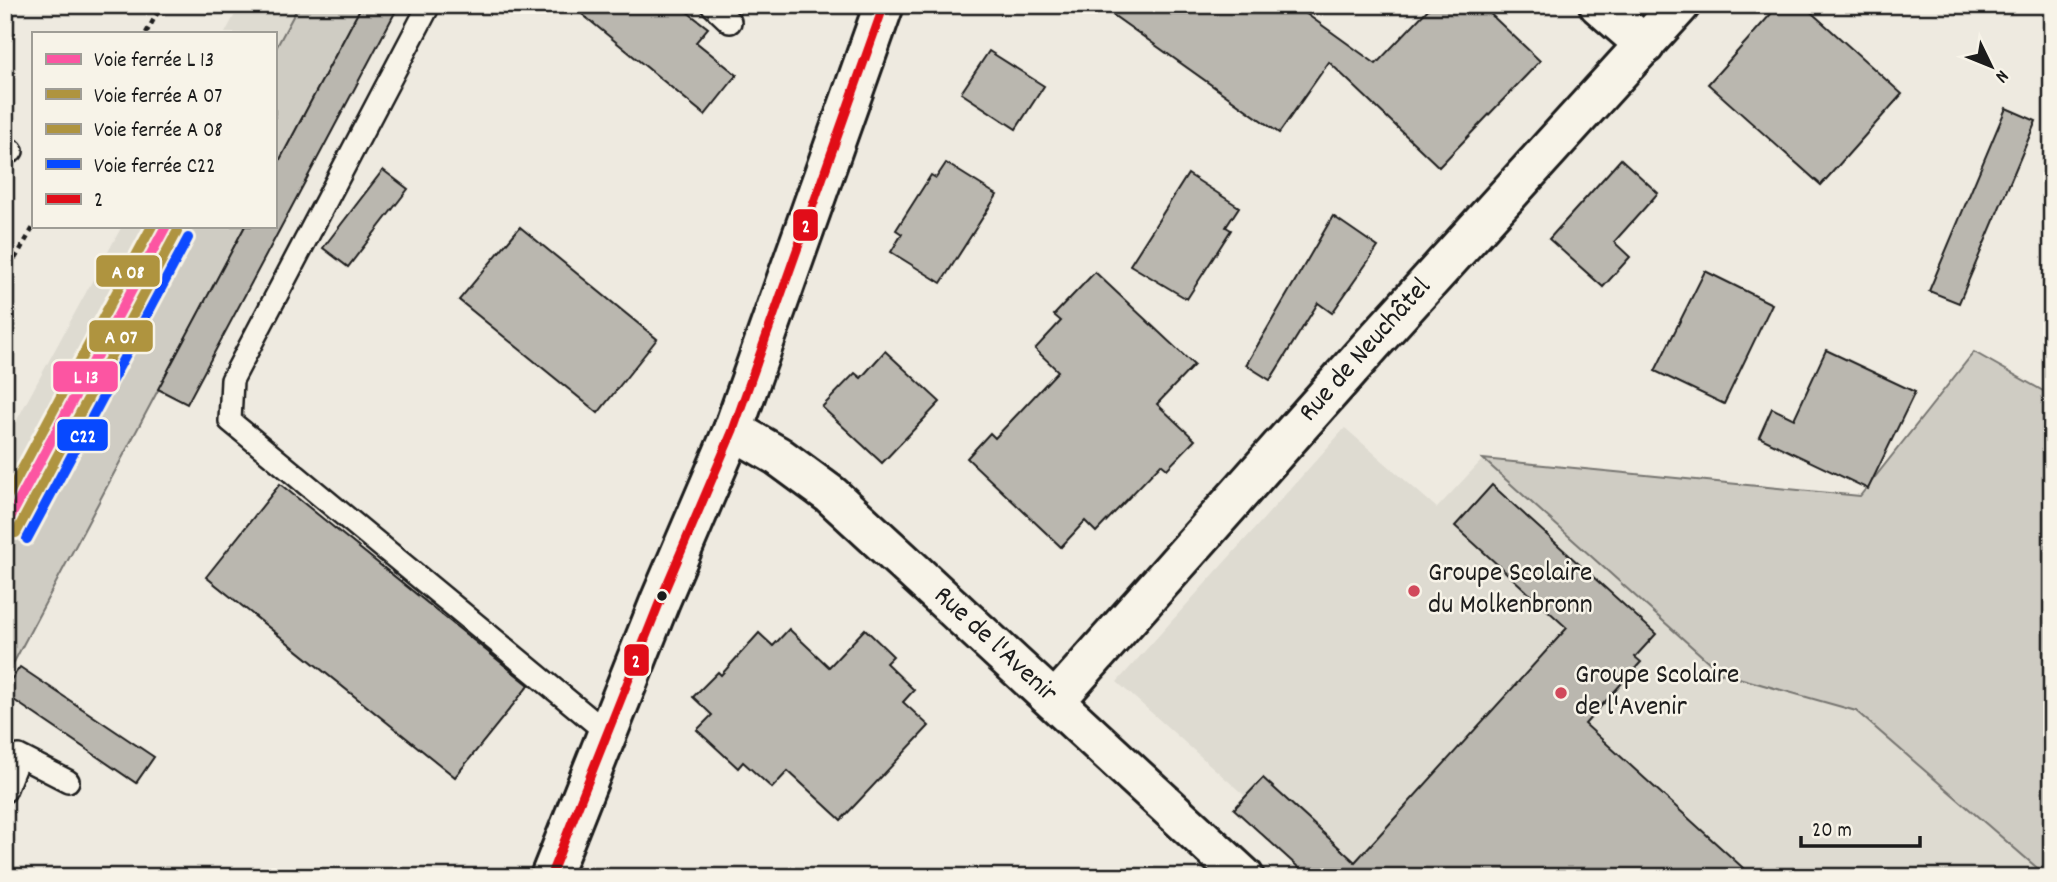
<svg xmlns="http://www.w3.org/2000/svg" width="2057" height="882" viewBox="0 0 2057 882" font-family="Dekko,sans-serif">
<rect width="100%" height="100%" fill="#eeeae0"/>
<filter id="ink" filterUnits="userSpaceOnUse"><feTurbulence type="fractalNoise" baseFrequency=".0143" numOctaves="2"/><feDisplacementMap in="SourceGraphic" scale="14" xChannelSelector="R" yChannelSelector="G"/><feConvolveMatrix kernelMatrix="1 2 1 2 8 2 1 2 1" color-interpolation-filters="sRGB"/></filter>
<g filter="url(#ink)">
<g fill="#dedbd1">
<polygon points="240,5 299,5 275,50 275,33 225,33"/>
<polygon points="122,226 180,226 63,442 5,558 5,442"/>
<polygon points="1345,428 1437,508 1483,459 1721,673 1856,711 2043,873 2040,877 1309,877 1234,809 1245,796 1117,682"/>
</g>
<g fill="#cfccc3" stroke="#767470" stroke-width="2">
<polygon points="299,5 362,5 275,169 275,50"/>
<polygon points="180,226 245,226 5,679 5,555"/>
<polygon points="1974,352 2052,396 2052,877 2040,877 2043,873 1856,711 1721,673 1483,459 1860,496"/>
</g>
<g fill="#bab7af" stroke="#1c1c1c" stroke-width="2">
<polygon points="362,5 399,5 187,404 158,389 245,226 275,226 275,169"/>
<polygon points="571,5 678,5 708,28 696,42 737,75 705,115"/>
<polygon points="1099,5 1294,5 1376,64 1432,5 1481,5 1540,61 1439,167 1329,62 1279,133"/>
<polygon points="1779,5 1803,5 1902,94 1821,185 1708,84"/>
<polygon points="989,51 1044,86 1016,129 961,93"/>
<polygon points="2006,108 2036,121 1959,303 1929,291"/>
<polygon points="1621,159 1658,193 1614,242 1630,257 1603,287 1549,239"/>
<polygon points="946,163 997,195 941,283 891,252 902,234 896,230 931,175 936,178"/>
<polygon points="383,170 408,189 348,267 323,248"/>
<polygon points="1188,174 1239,207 1226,227 1231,230 1187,299 1130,265"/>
<polygon points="1333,216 1378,247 1332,313 1318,303 1270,380 1246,365"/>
<polygon points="520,227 657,339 598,413 459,300"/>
<polygon points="1705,271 1772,304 1724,404 1655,371"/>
<polygon points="1095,272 1194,365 1157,404 1195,440 1167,469 1161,464 1096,532 1085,521 1061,547 967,458 990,433 995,438 1058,371 1035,349 1061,321 1054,315"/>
<polygon points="1826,350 1915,392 1868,489 1759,437 1772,408 1794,419"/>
<polygon points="885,351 940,402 882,463 822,407 855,373 861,378"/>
<polygon points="280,484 529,685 455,777 206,577"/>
<polygon points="1492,485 1656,634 1635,657 1641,662 1585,724 1753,877 1309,877 1234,809 1263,778 1355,862 1567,628 1455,526"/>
<polygon points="789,629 829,667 865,629 893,656 886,663 914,690 903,702 929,726 841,820 788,771 772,788 743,762 738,768 697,730 712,715 693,697 718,672 721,675 759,633 773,646"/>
<polygon points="20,667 154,757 136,783 5,694 5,688"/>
</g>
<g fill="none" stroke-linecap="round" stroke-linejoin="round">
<defs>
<g id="service">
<polyline points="712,5 730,22"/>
<polyline points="427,9 232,380 230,421 606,732"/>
<polyline points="5,148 12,151"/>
<polyline points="5,791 19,756 68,781"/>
</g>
<g id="minor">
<polyline points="1599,5 1645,45"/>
<path id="s1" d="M733,430L778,456L831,495L1244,877"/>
<path id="s2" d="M1056,700L1373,343L1680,5"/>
<polyline points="550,877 660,601 733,430 884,5"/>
</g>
</defs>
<use href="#service" stroke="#1c1c1c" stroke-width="26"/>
<use href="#minor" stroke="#1c1c1c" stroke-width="44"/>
<g stroke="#1c1c1c" stroke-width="4.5" stroke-dasharray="5 5" stroke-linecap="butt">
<polyline points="146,33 162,5"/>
<polyline points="5,276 34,226"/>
</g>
<use href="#service" stroke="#f7f3e8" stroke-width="21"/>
<use href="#minor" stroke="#f7f3e8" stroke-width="38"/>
<defs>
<polyline id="bus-1" points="550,877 660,601 733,430 884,5"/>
</defs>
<use href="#bus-1" stroke="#f7f3e8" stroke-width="14"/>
<use href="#bus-1" stroke="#e10d19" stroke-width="9"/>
<defs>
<polyline id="rail-1" points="5,527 166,226"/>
<polyline id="rail-2" points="16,533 177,232"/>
<polyline id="rail-3" points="5,501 152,226"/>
<polyline id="rail-4" points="27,539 188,238"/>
</defs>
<use href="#rail-1" stroke="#f7f3e8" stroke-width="16"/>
<use href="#rail-2" stroke="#f7f3e8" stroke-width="16"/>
<use href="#rail-3" stroke="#f7f3e8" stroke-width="16"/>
<use href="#rail-4" stroke="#f7f3e8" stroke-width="16"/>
<use href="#rail-1" stroke="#fc55a2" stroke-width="10"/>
<use href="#rail-2" stroke="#af943f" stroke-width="10"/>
<use href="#rail-3" stroke="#af943f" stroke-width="10"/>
<use href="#rail-4" stroke="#0749ff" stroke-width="10"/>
</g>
</g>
<g fill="#d1495b" stroke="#f7f3e8" stroke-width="2.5">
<circle cx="1414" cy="591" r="7"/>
<circle cx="1561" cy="693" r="7"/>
</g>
<circle fill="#1c1c1c" stroke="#f7f3e8" stroke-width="2.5" cx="662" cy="596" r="6"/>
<g text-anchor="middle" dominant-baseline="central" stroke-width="5" stroke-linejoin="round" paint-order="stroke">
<g font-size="28" fill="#1c1c1c" stroke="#f7f3e8">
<text stroke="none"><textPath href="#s2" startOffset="467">Rue de Neuchâtel</textPath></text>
<text stroke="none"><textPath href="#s1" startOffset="340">Rue de l'Avenir</textPath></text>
</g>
<g font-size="28" fill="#1c1c1c" stroke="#f7f3e8" text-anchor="start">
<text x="1428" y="575">Groupe Scolaire<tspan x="1428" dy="32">du Molkenbronn</tspan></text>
<text x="1575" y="677">Groupe Scolaire<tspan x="1575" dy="32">de l'Avenir</tspan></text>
</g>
</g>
<g stroke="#f7f3e8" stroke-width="2.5">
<rect x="792" y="208" width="27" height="34" rx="7" fill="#e10d19"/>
<rect x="95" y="254" width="66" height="34" rx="7" fill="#af943f"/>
<rect x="88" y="319" width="66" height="34" rx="7" fill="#af943f"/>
<rect x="52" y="360" width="67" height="33" rx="7" fill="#fc55a2"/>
<rect x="56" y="418" width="53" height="34" rx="7" fill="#0749ff"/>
<rect x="623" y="643" width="27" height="34" rx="7" fill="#e10d19"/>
</g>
<g font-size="19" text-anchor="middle" font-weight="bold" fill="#fff">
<text x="806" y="232">2</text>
<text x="128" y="278">A 08</text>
<text x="121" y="343">A 07</text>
<text x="86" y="383">L 13</text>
<text x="83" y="442">C22</text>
<text x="636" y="667">2</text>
</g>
<rect width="2057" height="882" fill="none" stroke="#f7f3e8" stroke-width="28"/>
<rect x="14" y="14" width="2029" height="854" fill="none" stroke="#1c1c1c" stroke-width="2.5" filter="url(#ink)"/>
<rect x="32" y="32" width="245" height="196" fill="#f7f3e8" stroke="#9f9d96" stroke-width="2"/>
<rect x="46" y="54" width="35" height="10" fill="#fc55a2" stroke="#9f9d96" stroke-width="2"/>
<text x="94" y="66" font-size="21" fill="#1c1c1c">Voie ferrée L 13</text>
<rect x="46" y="89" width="35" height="10" fill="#af943f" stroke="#9f9d96" stroke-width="2"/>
<text x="94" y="102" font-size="21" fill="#1c1c1c">Voie ferrée A 07</text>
<rect x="46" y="124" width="35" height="10" fill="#af943f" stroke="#9f9d96" stroke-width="2"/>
<text x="94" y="136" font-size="21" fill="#1c1c1c">Voie ferrée A 08</text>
<rect x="46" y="159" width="35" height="10" fill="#0749ff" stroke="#9f9d96" stroke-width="2"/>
<text x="94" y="172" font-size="21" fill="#1c1c1c">Voie ferrée C22</text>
<rect x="46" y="194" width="35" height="10" fill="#e10d19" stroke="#9f9d96" stroke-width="2"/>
<text x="94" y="206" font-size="21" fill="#1c1c1c">2</text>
<g transform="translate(1991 66) rotate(133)" stroke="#f7f3e8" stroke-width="5" paint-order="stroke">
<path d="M0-5L12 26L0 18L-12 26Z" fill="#1c1c1c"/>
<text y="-10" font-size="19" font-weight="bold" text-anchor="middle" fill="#1c1c1c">N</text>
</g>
<path d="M1801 836v10h119v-10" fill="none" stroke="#1c1c1c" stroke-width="3.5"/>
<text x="1812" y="836" font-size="21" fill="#1c1c1c" stroke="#f7f3e8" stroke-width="5" paint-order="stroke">20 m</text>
</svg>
